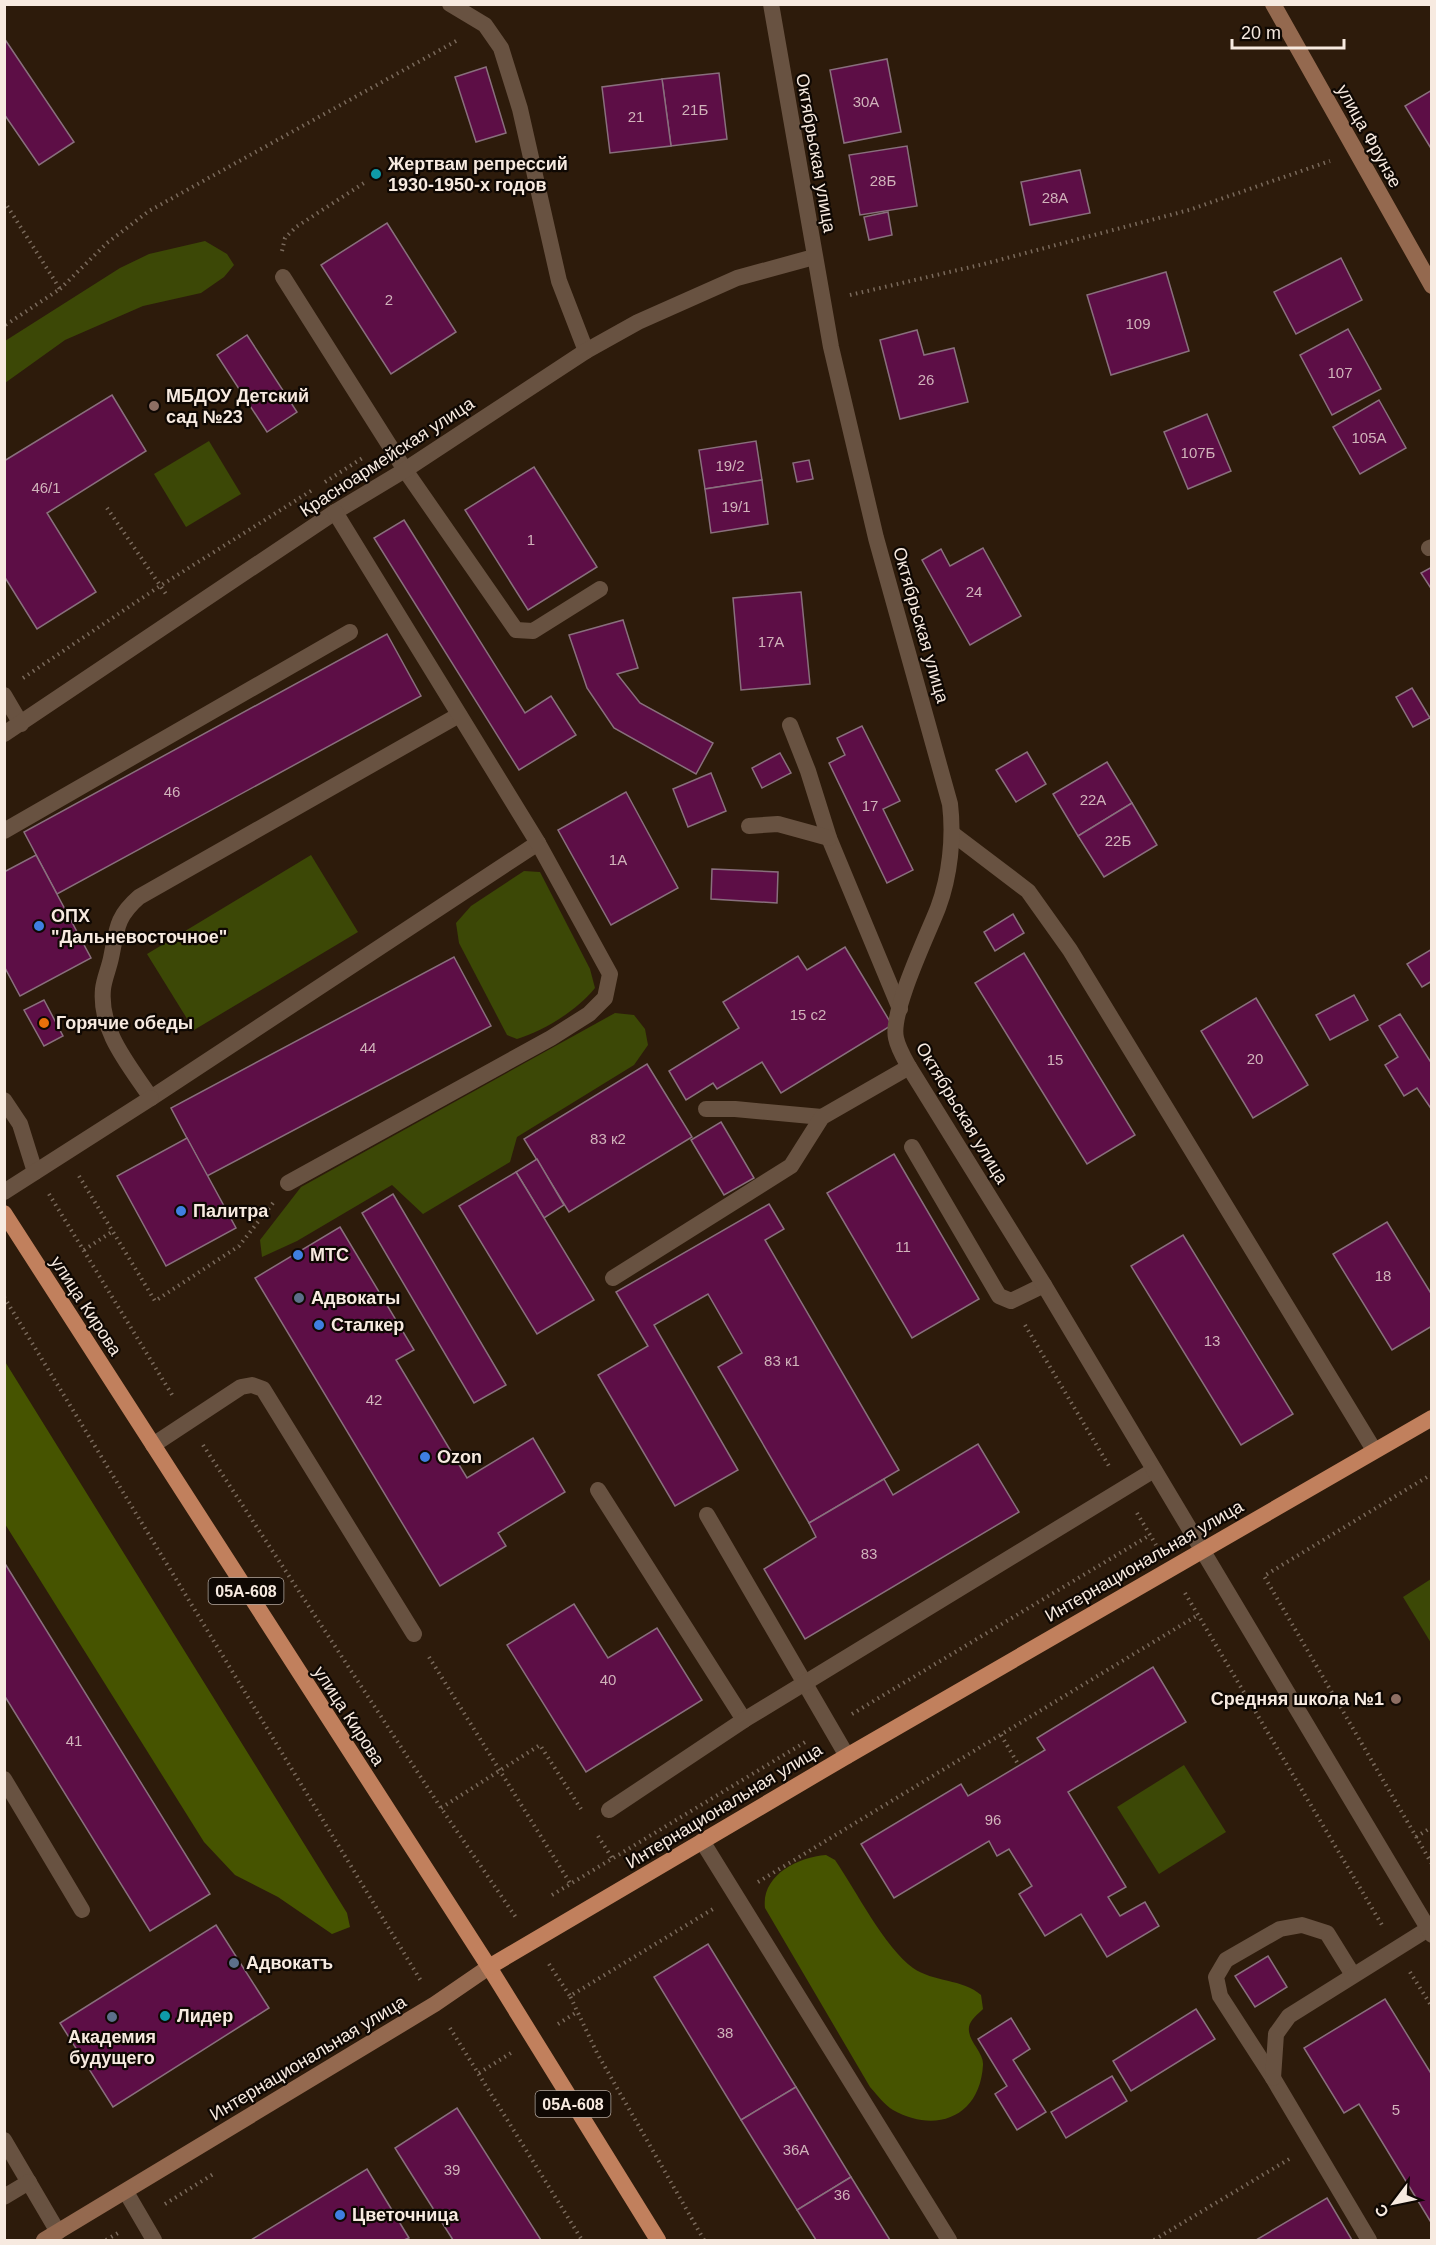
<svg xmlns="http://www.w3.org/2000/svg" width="1436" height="2245" viewBox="0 0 1436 2245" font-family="Helvetica,sans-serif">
<rect width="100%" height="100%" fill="#2d1b0b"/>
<g fill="#3c4806">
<polygon points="205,241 227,254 234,265 224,277 201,293 143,306 65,340 5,383 5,341 120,268 149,254"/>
<polygon points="209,441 241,494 186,527 154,474"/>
<polygon points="311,855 358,932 194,1030 147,954"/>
<path d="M524,871L540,872L590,969L595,988C576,1011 545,1030 517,1039L507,1035L459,943L456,923L471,906Z"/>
<polygon points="615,1013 634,1015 645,1029 648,1045 634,1065 517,1137 510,1162 423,1214 392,1185 297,1241 262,1257 260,1240 301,1187"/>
<polygon points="1431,1579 1431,1643 1403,1597"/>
<polygon points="1184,1765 1226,1832 1159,1874 1117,1807"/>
</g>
<g fill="#465400">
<polygon points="4,1360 347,1913 350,1927 332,1934 278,1897 235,1875 204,1842 5,1524"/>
<path d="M826,1855L835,1860C855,1889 885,1948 913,1968C933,1982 963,1979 981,1995L983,2009C978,2014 970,2020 969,2027C967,2041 984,2052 983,2065C980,2117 936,2134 893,2110C885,2105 877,2095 870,2087L765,1908C761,1876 797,1857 826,1855Z"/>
</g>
<g fill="#5d0e46" stroke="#896f7d" stroke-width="1.5">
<polygon points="4,38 74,142 39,165 4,114"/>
<polygon points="887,59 901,132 844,143 830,70"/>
<polygon points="486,67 506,133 476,142 455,77"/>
<polygon points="719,73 727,139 671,146 662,79"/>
<polygon points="662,79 671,146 610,153 602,87"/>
<polygon points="1432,90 1432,150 1405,106"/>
<polygon points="907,146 917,206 860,215 849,155"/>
<polygon points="1080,170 1090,213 1030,225 1021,182"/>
<polygon points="888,212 892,235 869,240 864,217"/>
<polygon points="387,223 456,332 391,374 321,265"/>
<polygon points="1341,258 1362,300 1296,334 1274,292"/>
<polygon points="1166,272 1189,351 1111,375 1087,295"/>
<polygon points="1348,329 1381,389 1332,415 1300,355"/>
<polygon points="917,330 924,355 954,348 968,402 900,419 880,340"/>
<polygon points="247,335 297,412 267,432 217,355"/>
<polygon points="112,395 146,451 47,513 96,592 37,629 4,576 4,461"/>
<polygon points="1379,400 1406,448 1360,474 1333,427"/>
<polygon points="1207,414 1231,471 1188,489 1164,432"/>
<polygon points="756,441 762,480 705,489 699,450"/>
<polygon points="809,460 813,479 797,482 793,463"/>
<polygon points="534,467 597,567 528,610 465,510"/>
<polygon points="762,480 768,524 711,533 705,489"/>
<polygon points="404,520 525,713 551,696 576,735 519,770 374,538"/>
<polygon points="983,548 1021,616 970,645 922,560 941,549 950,566"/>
<polygon points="1432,567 1432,590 1421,573"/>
<polygon points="801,592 810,684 741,690 733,598"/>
<polygon points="623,620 638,668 617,674 640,703 713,743 696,774 614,728 587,688 569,635"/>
<polygon points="387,634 421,696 57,894 24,832"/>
<polygon points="1412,688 1430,718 1413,727 1396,697"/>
<polygon points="862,726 900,801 883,809 913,870 887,883 829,763 845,755 837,738"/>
<polygon points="1027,752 1046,784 1016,802 996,770"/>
<polygon points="780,753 791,773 762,788 752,768"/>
<polygon points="1107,762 1132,803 1078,836 1053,794"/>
<polygon points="711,773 726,811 688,827 673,789"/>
<polygon points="626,792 678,888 611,925 558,830"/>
<polygon points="1132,803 1157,845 1104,877 1078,836"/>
<polygon points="36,855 91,958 20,996 4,966 4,872"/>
<polygon points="712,869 778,872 777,903 711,899"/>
<polygon points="1013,914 1024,933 995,951 984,932"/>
<polygon points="845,947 892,1025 781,1093 762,1062 717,1089 713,1083 686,1100 669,1071 739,1028 723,1002 798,956 807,970"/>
<polygon points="1432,949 1432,981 1422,987 1407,964"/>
<polygon points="1024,953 1135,1135 1087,1164 975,983"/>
<polygon points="454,957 491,1026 207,1176 171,1108"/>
<polygon points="1354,995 1368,1020 1330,1040 1316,1015"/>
<polygon points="1256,998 1308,1085 1253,1118 1201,1031"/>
<polygon points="44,1000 63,1036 44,1046 24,1010"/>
<polygon points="1400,1014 1432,1064 1432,1110 1417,1088 1404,1096 1385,1065 1398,1057 1379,1026"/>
<polygon points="647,1064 692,1137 569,1212 524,1139"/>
<polygon points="721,1122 754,1178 724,1195 691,1140"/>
<polygon points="187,1138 236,1228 166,1266 117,1176"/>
<polygon points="894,1154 979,1299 912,1338 827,1193"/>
<polygon points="537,1159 564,1205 544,1218 516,1172"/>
<polygon points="516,1172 594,1300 537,1334 459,1206"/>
<polygon points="393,1194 506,1385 474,1403 362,1213"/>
<polygon points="769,1204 784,1229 765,1240 899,1470 809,1523 718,1367 742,1353 708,1294 654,1325 738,1470 675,1506 598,1375 648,1346 616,1292"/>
<polygon points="1387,1222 1432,1295 1432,1326 1392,1350 1333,1254"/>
<polygon points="340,1227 414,1350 396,1360 467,1478 533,1438 565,1492 498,1533 506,1546 440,1586 255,1278"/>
<polygon points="1183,1235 1293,1414 1241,1445 1131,1266"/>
<polygon points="978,1444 1019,1512 805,1639 764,1569 816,1537 809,1523 884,1479 893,1495"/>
<polygon points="4,1562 210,1894 150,1931 4,1695"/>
<polygon points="574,1604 608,1658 657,1628 702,1700 586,1772 507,1645"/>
<polygon points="1153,1667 1186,1722 1068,1792 1126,1887 1108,1897 1120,1916 1145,1902 1159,1926 1107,1957 1081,1914 1045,1936 1019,1894 1032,1886 1009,1849 997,1856 989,1841 894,1898 861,1844 961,1784 968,1796 1045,1750 1037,1738"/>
<polygon points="216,1925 269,2008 113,2107 60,2023"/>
<polygon points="708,1944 796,2087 741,2120 654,1977"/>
<polygon points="1268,1956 1287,1987 1255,2007 1235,1976"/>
<polygon points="1385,1999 1432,2075 1432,2224 1359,2104 1344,2113 1304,2048"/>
<polygon points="1196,2009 1215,2039 1131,2091 1113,2061"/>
<polygon points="1011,2018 1030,2049 1013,2060 1046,2112 1017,2130 995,2094 1007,2086 978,2039"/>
<polygon points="1112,2076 1127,2101 1066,2138 1051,2112"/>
<polygon points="796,2087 851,2177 797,2210 741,2120"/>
<polygon points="457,2108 541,2240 453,2240 422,2191 395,2148"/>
<polygon points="367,2169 409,2238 404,2240 251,2240"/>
<polygon points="851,2177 890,2240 816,2240 797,2210"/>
<polygon points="1327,2198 1352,2240 1256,2240"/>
</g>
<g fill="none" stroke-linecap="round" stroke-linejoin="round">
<g stroke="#7a6a5c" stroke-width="4" stroke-dasharray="1.5 4.5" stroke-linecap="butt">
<polyline points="4,201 60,289 4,326"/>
<polyline points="282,251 285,238 296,227 364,183"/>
<polyline points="60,289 107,243 149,211 458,40"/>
<polyline points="850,295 984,264 1189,210 1330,161"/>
<polyline points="325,482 364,457"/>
<polyline points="107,508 166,594"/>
<polyline points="23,678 160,586 314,489"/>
<polyline points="79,1176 155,1301 239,1246 273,1203"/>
<polyline points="49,1194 174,1398"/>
<polyline points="84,1250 113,1231"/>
<polyline points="4,1297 421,1981"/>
<polyline points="1025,1325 1109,1466"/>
<polyline points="203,1445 441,1808 517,1919"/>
<polyline points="1432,1474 1264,1576 1432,1864"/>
<polyline points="1137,1513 1156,1545"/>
<polyline points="1185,1593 1382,1925"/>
<polyline points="429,1657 570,1883"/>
<polyline points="852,1714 1150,1535"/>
<polyline points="1001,1735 1018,1764"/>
<polyline points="441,1808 540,1745 581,1809"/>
<polyline points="598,1836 612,1858"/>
<polyline points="1416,1837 1432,1827"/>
<polyline points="758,1882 1198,1615"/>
<polyline points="552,1895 807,1741"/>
<polyline points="549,1964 570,1996"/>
<polyline points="1410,1972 1432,2007"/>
<polyline points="558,2024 577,2012"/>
<polyline points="450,2028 582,2240"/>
<polyline points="479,2073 511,2053"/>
<polyline points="165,2204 215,2173"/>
<polyline points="106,2240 118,2233"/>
<polyline points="704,2240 597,2053 570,1996 713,1909"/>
<polyline points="1154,2240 1291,2158"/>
</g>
<g stroke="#685241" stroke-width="16">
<polyline points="450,4 485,25 501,48 520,109 559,281 586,351"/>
<polyline points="283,277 405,470 516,630 533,631 600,589"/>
<polyline points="1429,548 1432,547"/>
<polyline points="4,695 21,724"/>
<path d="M459,715L139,897C116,917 117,929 111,958C109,968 104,979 103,989C99,1031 129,1065 151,1098L538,843"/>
<polyline points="790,725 808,771 829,838 900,1009"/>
<polyline points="4,734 335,512 405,470 586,351 638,322 737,278 814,257"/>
<polyline points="749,826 778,824 829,838"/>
<polyline points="4,831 350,632"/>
<polyline points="953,834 1028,891 1070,950 1374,1450"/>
<polyline points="4,1100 20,1124 35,1172"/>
<polyline points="706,1109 735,1109 822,1117"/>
<polyline points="912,1147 999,1296 1011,1301 1044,1285"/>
<polyline points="288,1183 551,1038 589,1014 605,998 610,974 538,843 335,512"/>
<polyline points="4,1192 151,1098"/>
<polyline points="613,1278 791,1166 822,1117 909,1067"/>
<polyline points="153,1445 241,1387 252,1385 263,1389 414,1634"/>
<polyline points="598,1490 744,1720"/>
<polyline points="707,1515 847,1756"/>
<polyline points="4,1779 82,1910"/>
<polyline points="609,1810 744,1720 1154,1470"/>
<polyline points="702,1841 949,2240"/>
<polyline points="1353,1975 1327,1933 1302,1925 1280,1929 1226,1960 1216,1977 1220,1996 1273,2078 1369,2240"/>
<polyline points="1273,2078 1276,2034 1289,2016 1428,1929"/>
<polyline points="4,2140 58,2232"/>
<polyline points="126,2192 154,2240"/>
<polyline points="4,2197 29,2182"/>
</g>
<path stroke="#685241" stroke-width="16" d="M771,4L831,347L876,538L950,804C954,837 950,876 938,908C928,934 890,1012 896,1038C898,1048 904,1058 909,1067L1044,1285L1432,1935"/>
<g stroke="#94694f" stroke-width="16">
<polyline points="1273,4 1432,286"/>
<polyline points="44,2240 435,2004 489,1967"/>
</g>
<g stroke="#c1805d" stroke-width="16">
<polyline points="4,1213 489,1967 658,2240"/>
<polyline points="489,1967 847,1756 1432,1418"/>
</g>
</g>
<g fill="#0f9aa8" stroke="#0f0803" stroke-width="2">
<circle cx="376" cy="174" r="6"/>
<circle cx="165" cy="2016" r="6"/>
</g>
<g fill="#8d6e63" stroke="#0f0803" stroke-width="2">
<circle cx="154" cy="406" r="6"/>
<circle cx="1396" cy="1699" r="6"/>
</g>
<g fill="#3f7fe0" stroke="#0f0803" stroke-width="2">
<circle cx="39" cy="926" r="6"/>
<circle cx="181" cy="1211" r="6"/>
<circle cx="298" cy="1255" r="6"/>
<circle cx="319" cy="1325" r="6"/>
<circle cx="425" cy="1457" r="6"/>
<circle cx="340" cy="2215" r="6"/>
</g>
<circle fill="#e8710a" stroke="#0f0803" stroke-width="2" cx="44" cy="1023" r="6"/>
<g fill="#5c6f8a" stroke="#0f0803" stroke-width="2">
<circle cx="299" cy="1298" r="6"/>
<circle cx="234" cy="1963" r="6"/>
<circle cx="112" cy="2017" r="6"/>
</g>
<g text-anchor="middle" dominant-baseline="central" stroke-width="4.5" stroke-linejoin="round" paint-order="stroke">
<g font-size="15" fill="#d0b3ba">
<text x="866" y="101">30А</text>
<text x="695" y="109">21Б</text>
<text x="636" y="116">21</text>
<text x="883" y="180">28Б</text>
<text x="1055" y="197">28А</text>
<text x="389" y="299">2</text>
<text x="1138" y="323">109</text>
<text x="1340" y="372">107</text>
<text x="926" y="379">26</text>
<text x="1369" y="437">105А</text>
<text x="1198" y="452">107Б</text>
<text x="730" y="465">19/2</text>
<text x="46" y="487">46/1</text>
<text x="736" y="506">19/1</text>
<text x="531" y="539">1</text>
<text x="974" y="591">24</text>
<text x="771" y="641">17А</text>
<text x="172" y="791">46</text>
<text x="1093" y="799">22А</text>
<text x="870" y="805">17</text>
<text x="1118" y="840">22Б</text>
<text x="618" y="859">1А</text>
<text x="808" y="1014">15 с2</text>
<text x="368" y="1047">44</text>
<text x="1255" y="1058">20</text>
<text x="1055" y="1059">15</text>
<text x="608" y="1138">83 к2</text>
<text x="903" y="1246">11</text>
<text x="1383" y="1275">18</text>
<text x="1212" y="1340">13</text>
<text x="782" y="1360">83 к1</text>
<text x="374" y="1399">42</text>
<text x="869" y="1553">83</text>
<text x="608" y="1679">40</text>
<text x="74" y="1740">41</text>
<text x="993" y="1819">96</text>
<text x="725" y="2032">38</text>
<text x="1396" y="2109">5</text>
<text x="796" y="2149">36А</text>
<text x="452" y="2169">39</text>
<text x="842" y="2194">36</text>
</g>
<g fill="#0f0803" stroke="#b1a69e" stroke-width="1.5">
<rect x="208.5" y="1578" width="75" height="26" rx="4.5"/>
<rect x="535.5" y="2091" width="75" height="26" rx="4.5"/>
</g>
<g font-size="16" font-weight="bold" fill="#f7eae0">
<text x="246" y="1591">05А-608</text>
<text x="573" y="2104">05А-608</text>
</g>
<g font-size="18" fill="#f7eae0" stroke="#0f0803">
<text transform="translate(1369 136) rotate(61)">улица Фрунзе</text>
<text transform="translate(816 153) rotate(80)">Октябрьская улица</text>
<text transform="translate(387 457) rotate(-33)">Красноармейская улица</text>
<text transform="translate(921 625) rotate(74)">Октябрьская улица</text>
<text transform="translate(962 1113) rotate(59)">Октябрьская улица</text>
<text transform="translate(86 1306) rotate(57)">улица Кирова</text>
<text transform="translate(1144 1561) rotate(-30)">Интернациональная улица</text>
<text transform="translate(349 1716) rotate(57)">улица Кирова</text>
<text transform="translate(724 1806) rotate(-31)">Интернациональная улица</text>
<text transform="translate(308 2058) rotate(-31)">Интернациональная улица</text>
</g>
<g font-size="18" font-weight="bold" fill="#f7eae0" stroke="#0f0803" text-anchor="start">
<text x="388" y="164">Жертвам репрессий<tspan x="388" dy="21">1930-1950-х годов</tspan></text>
<text x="166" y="396">МБДОУ Детский<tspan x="166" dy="21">сад №23</tspan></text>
<text x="51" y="916">ОПХ<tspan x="51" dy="21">"Дальневосточное"</tspan></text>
<text x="56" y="1023">Горячие обеды</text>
<text x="193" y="1211">Палитра</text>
<text x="310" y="1255">МТС</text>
<text x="311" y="1298">Адвокаты</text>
<text x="331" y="1325">Сталкер</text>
<text x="437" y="1457">Ozon</text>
<text x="1384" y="1699" text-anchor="end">Средняя школа №1</text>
<text x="246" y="1963">Адвокатъ</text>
<text x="177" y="2016">Лидер</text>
<text x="112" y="2037" text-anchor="middle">Академия<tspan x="112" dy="21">будущего</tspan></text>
<text x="352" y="2215">Цветочница</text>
</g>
</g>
<rect width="1436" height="2245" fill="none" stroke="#f7eae0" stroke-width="12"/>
<g transform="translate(1394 2203) rotate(238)" stroke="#0f0803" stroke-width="4.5" paint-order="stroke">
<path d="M0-4.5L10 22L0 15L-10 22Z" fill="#f7eae0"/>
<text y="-9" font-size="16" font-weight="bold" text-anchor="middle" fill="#f7eae0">С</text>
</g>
<path d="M1232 39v9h112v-9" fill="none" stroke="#f7eae0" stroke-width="3"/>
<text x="1241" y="39" font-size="18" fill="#f7eae0" stroke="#0f0803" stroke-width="4.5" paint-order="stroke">20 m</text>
</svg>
